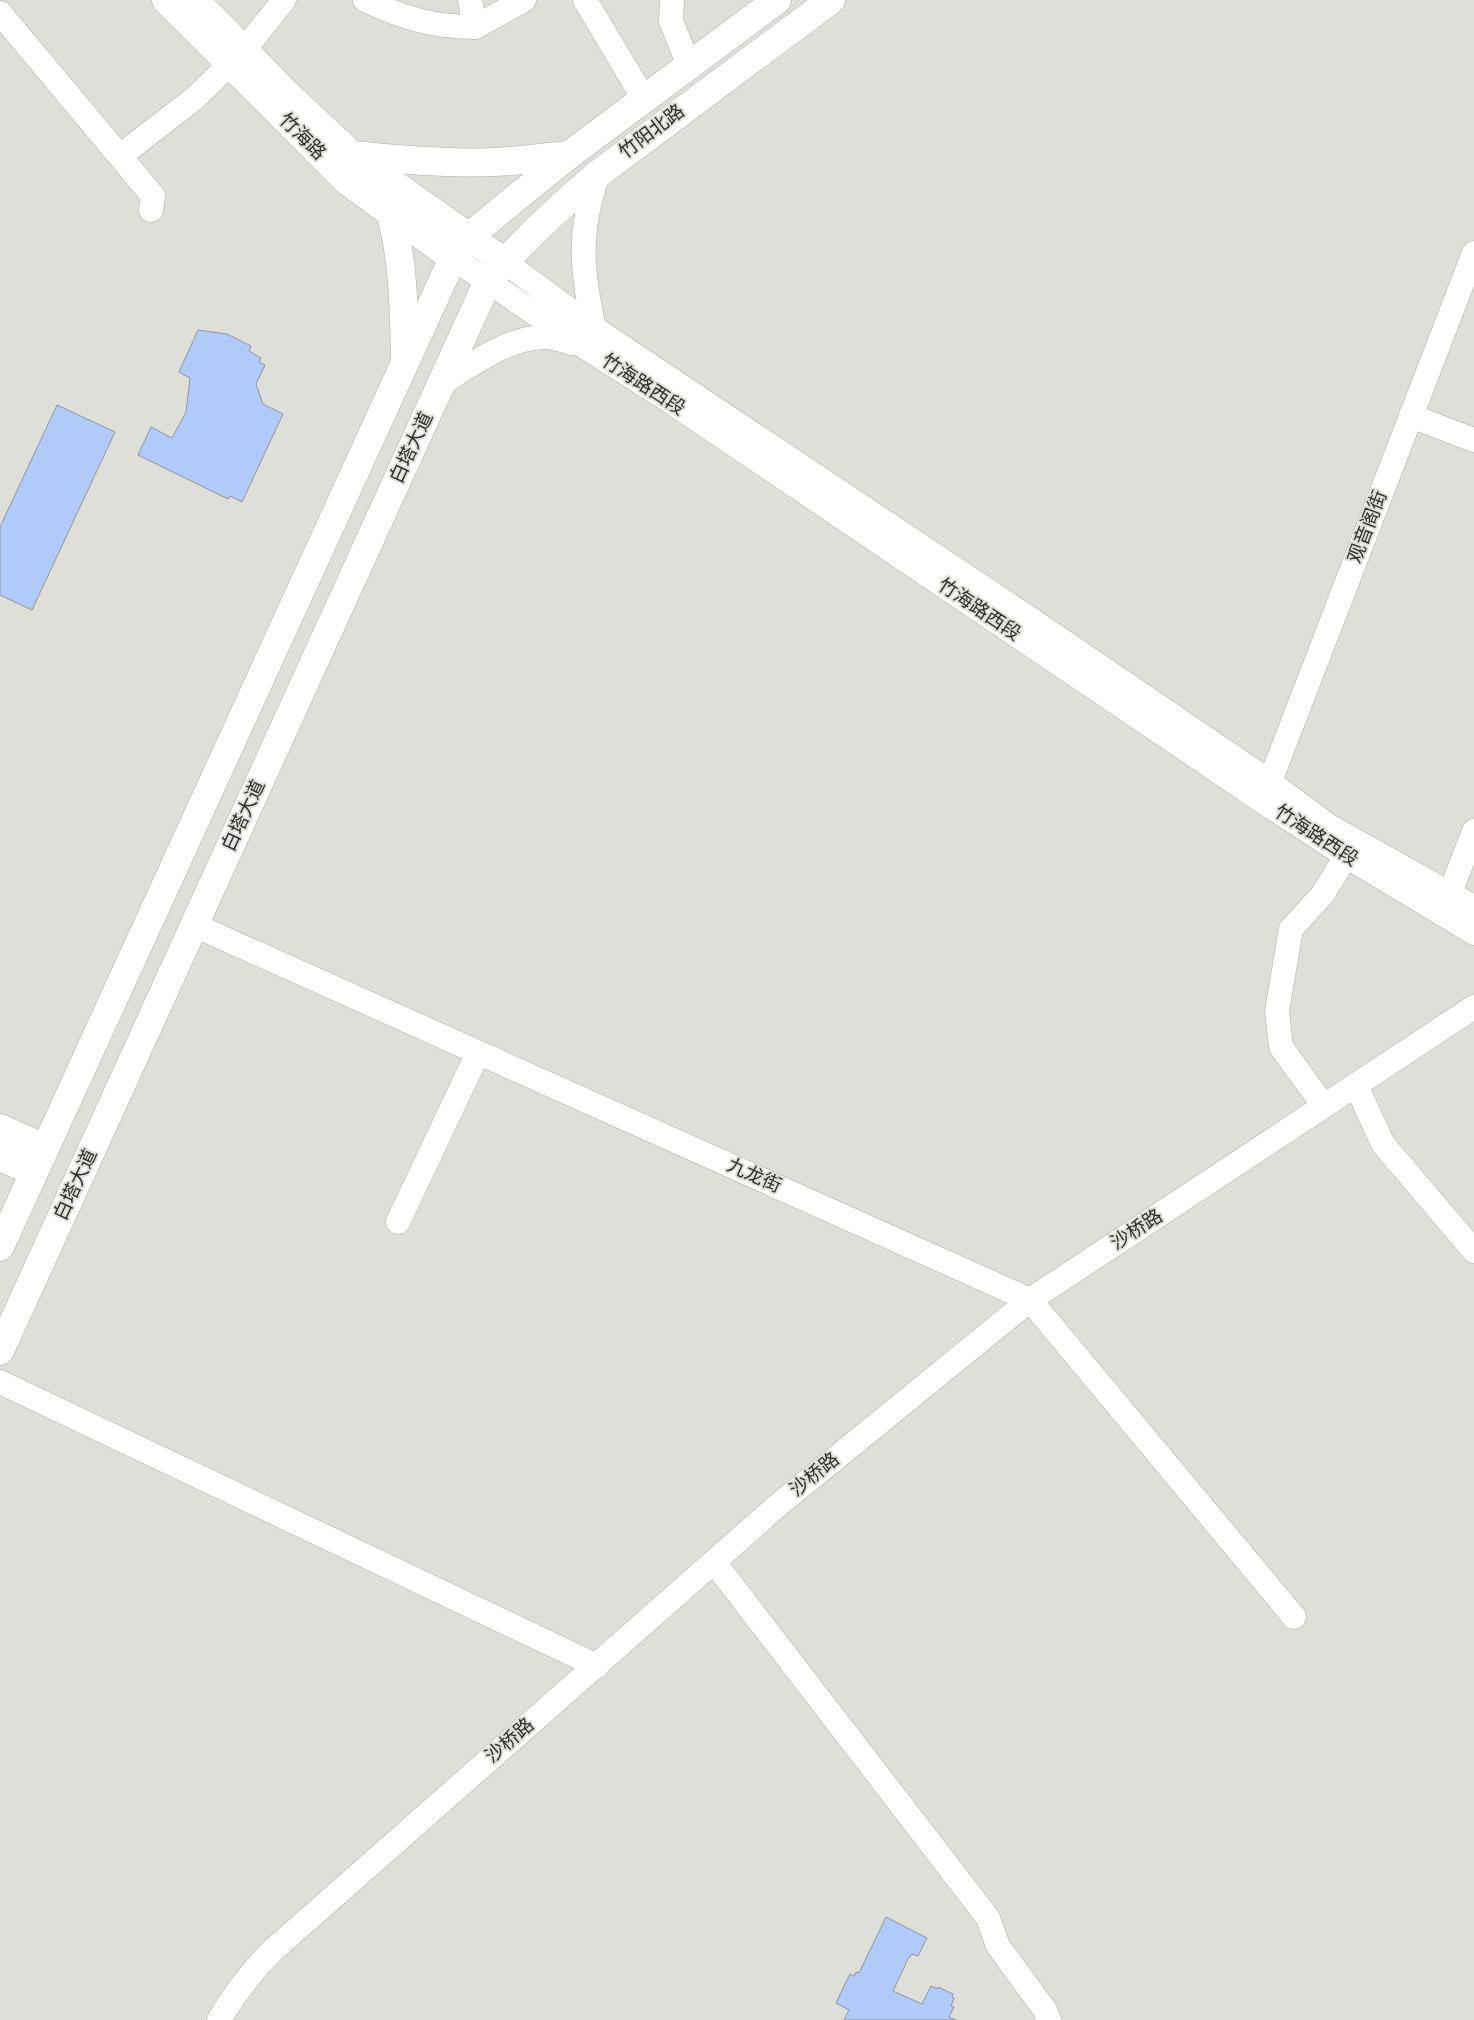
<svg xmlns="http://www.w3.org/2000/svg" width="1474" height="2020" viewBox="0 0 1474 2020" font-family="'Sofia Sans Condensed','Noto Sans SC',sans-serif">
<rect width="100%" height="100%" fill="#dfdfd9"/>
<g fill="#b0cbf9" stroke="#929499">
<polygon points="198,330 227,334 251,346 249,351 261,358 259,362 265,365 256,384 263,404 283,414 242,502 230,496 228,499 138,455 151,427 172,438 186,412 190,378 179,372"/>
<polygon points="57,405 115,432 32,610 0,595 0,527"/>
<polygon points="886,1917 927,1938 918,1956 912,1954 908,1959 893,1991 922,2004 931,1986 938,1989 938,1987 953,1994 952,1997 954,1998 951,2006 954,2007 949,2017 956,2020 844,2020 849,2010 836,2003 850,1974 854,1976 856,1972 859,1973"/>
</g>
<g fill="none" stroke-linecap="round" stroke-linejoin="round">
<defs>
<g id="minor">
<path d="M365,0C403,18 433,27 475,27L470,0"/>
<polyline points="585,0 644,99"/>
<polyline points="672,0 671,21 689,66"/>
<polyline points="0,13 153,196 151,210"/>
<polyline points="475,27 524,0"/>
<polyline points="120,156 195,98 244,50 284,0"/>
<polyline points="453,258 583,346 671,402 1262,801 1346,856 1474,933"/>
<polyline points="505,262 594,328 1026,616 1270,782 1329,826 1474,907"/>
<path d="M594,328C581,268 578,232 598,174"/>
<path d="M442,383C473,364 507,338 544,337C553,336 563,341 571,343"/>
<polyline points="1411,416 1474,440"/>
<polyline points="1264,797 1474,253"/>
<polyline points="1450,893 1474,831"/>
<polyline points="194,925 1030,1300 1294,1617"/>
<polyline points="1356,1085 1383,1144 1474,1251"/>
<polyline points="1324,1106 1281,1047 1277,1011 1291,929 1323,894 1346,856"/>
<polyline points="398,1222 478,1053"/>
<polyline points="0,1382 597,1666"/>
<polyline points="714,1562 988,1918 998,1946 1045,2010 1049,2020"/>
<path d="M219,2020C234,1994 251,1972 272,1951L777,1506L1030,1300L1474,1007"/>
</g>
<g id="major">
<polyline points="166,0 348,182 453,258"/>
<polyline points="195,0 290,97 351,154 505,262"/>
<path d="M354,155C401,160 448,164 496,162C520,161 545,157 569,155"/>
<path d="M390,213C404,259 404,315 405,362"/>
</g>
<g id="highway">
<polyline points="0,1128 45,1148"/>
<polyline points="0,1157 34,1172"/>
<polyline points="0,1247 453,258 468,237 569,155 777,0"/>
<path d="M0,1351L488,281C521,242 559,207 598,174L831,0"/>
</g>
</defs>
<use href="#minor" stroke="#adada7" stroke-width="25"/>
<use href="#major" stroke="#adada7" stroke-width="29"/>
<use href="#highway" stroke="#adada7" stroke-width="29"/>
<use href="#minor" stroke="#fff" stroke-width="24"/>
<use href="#major" stroke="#fff" stroke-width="28"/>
<use href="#highway" stroke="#fff" stroke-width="28"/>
</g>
<g text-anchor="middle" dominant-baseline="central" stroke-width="4" stroke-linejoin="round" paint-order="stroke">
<g font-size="19" fill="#2d2d2b" stroke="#dfdfd9">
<text transform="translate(652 132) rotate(-37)">竹阳北路</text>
<text transform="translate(302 137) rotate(45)">竹海路</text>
<text transform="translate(643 385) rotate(33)">竹海路西段</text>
<text transform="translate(412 448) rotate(-65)">白塔大道</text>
<text transform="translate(1368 527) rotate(-69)">观音阁街</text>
<text transform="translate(979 610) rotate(34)">竹海路西段</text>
<text transform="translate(244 816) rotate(-65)">白塔大道</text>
<text transform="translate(1316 836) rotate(33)">竹海路西段</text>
<text transform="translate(754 1176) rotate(24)">九龙街</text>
<text transform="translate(76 1185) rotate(-65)">白塔大道</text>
<text transform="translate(1137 1230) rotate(-33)">沙桥路</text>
<text transform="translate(815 1475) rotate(-39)">沙桥路</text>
<text transform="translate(510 1741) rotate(-41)">沙桥路</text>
</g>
</g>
</svg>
